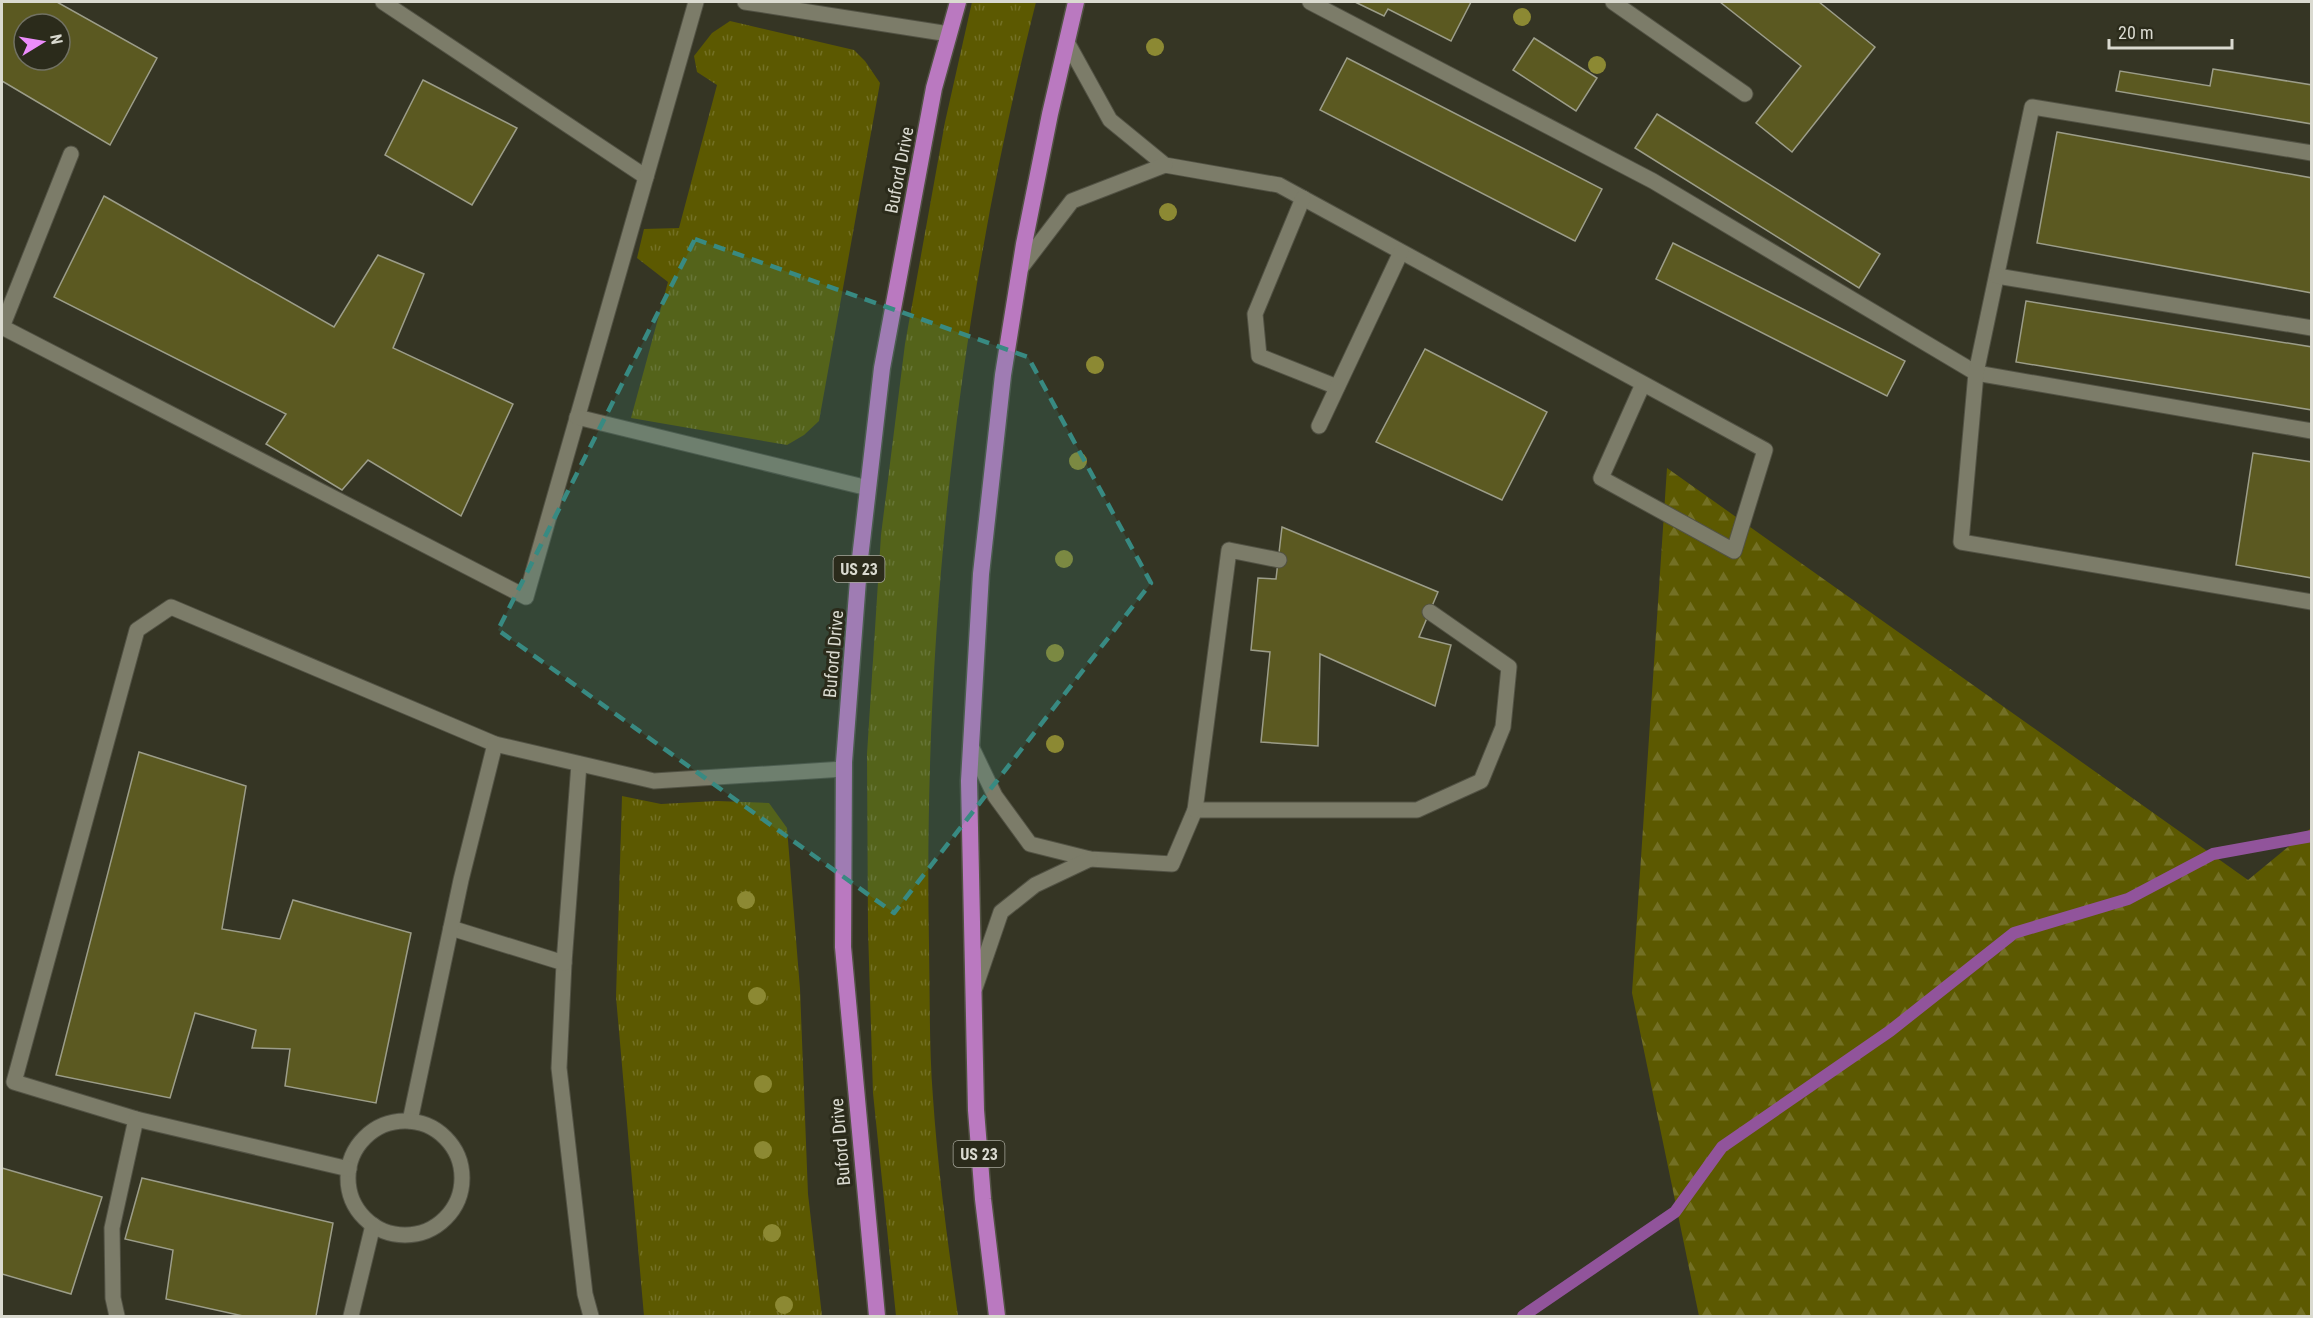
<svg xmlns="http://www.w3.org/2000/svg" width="2313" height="1318" viewBox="0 0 2313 1318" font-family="'Roboto Condensed',sans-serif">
<defs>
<pattern id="grass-tufts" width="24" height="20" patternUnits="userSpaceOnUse" patternTransform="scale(1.5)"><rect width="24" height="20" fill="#5c5901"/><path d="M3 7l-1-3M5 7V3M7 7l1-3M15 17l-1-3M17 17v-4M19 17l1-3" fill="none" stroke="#737025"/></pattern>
<pattern id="forest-firs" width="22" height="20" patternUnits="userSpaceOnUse" patternTransform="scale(1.5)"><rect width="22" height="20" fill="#5c5901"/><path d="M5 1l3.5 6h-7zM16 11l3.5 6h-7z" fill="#737025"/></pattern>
</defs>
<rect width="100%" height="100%" fill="#353524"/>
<g fill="url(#grass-tufts)">
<path d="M972,2H1036C958,309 923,628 929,945C930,996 929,1048 933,1098C938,1171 948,1244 958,1316H896L873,1093L868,930L867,754L881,535L905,344L945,122Z"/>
<polygon points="730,21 854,50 865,61 880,83 819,421 804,435 787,445 631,418 668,282 637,258 644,229 679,228 717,85 697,72 694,56 712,33"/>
<polygon points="622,796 661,804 717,801 769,803 787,828 800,989 808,1194 822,1316 644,1316 616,997"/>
</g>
<polygon fill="url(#forest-firs)" points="1667,468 2248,880 2311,828 2311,1316 1699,1316 1632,993"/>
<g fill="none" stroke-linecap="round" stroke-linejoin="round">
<polyline stroke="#91549b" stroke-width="12" points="1523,1316 1675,1212 1722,1147 1890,1031 2014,933 2128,899 2213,854 2312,836"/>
</g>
<g fill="#5b5921" stroke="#9c9d89" stroke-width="1.5" fill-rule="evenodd">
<path d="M2,2H57L157,58L110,145L2,81ZM24,24H60V60H24Z"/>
<polygon points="1355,2 1471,2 1451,41 1388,9 1384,16"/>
<polygon points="1720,2 1819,2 1875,47 1792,152 1756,123 1801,66"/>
<polygon points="1534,38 1597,78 1576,111 1513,70"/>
<polygon points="1347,58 1602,189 1575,241 1320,110"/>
<polygon points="2213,69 2312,85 2312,124 2116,91 2120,71 2210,86"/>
<polygon points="423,80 517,128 472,205 385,155"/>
<polygon points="1657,114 1880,254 1859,288 1635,148"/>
<polygon points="2057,132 2312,178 2312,293 2037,243"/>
<polygon points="104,196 334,327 378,255 424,274 393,348 513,404 461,516 368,460 342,490 266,444 286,414 54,297"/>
<polygon points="1673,243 1905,361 1887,396 1656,279"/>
<polygon points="2026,301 2312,347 2312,410 2016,362"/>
<polygon points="1425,349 1547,412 1502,500 1376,442"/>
<polygon points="2253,453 2312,462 2312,578 2236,565"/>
<polygon points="1282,527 1438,592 1419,637 1451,645 1435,706 1320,654 1318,746 1261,742 1270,652 1251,650 1258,578 1276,579"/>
<polygon points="139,752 246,786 222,929 280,939 293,900 411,933 376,1103 285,1086 290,1049 252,1048 256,1030 195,1013 170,1098 56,1075"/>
<polygon points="2,1168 102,1197 71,1294 2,1274"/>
<polygon points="142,1178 333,1223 316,1316 243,1316 166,1299 173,1250 125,1239"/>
</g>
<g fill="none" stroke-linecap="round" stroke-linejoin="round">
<defs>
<g id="service">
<polyline points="383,2 646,177"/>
<polyline points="745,2 949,34"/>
<polyline points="1310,2 1653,181 1976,373 2312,431"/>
<polyline points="1613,2 1745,94"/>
<polyline points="1067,42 1110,120 1165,165 1279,185 1765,450 1734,551 1601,478 1643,384"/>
<polyline points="2312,153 2032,107 1976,373 1961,542 2312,602"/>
<polyline points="71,154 2,327 526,597 696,2"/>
<polyline points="1303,198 1255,314 1259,356 1337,387"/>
<polyline points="1020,269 1072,201 1165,165"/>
<polyline points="1997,276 2312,328"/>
<polyline points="577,417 868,488"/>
<polyline points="1319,426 1401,252"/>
<polyline points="971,746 995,796 1030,844 1090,859 1172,864 1195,810 1417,810 1481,781 1503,727 1509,667 1430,612"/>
<polyline points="1195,810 1229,550 1279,560"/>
<polyline points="451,928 564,963 559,1068 585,1294 591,1316"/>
<polyline points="564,963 579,764"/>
<polyline points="975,988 1001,912 1035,885 1090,859"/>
<polyline points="136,1119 14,1082 137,630 171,607 495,744"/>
<polyline points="410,1121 461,880 495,744 654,781 844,769"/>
<circle cx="405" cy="1178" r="57"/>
<polyline points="117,1316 113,1298 112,1228 136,1119 349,1169"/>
<polyline points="351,1316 373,1225"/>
</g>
<g id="trunk">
<polyline points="877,1316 843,947 844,762 859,567 882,368 934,88 958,2"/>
<polyline points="997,1316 983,1199 976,1110 969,781 981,574 1003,375 1024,244 1050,114 1076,2"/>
</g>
</defs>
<use href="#service" stroke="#525244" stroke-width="17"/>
<use href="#trunk" stroke="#525244" stroke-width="19"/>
<use href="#service" stroke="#7c7c69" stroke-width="15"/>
<use href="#trunk" stroke="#ba79c0" stroke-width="16"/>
</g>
<g fill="#8c8933">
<circle cx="1522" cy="17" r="9"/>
<circle cx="1155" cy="47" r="9"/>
<circle cx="1597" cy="65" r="9"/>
<circle cx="1168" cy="212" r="9"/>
<circle cx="1095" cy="365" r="9"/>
<circle cx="1078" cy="461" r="9"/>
<circle cx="1064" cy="559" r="9"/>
<circle cx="1055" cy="653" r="9"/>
<circle cx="1055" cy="744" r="9"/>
<circle cx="746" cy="900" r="9"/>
<circle cx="757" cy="996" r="9"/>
<circle cx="763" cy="1084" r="9"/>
<circle cx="763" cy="1150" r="9"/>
<circle cx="772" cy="1233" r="9"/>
<circle cx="784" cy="1305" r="9"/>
</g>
<path fill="#388a82" fill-opacity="0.2" stroke="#388a82" stroke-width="4.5" stroke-dasharray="12 8" stroke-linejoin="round" d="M695,239L1028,357L1151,583L894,913L498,630Z"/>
<g text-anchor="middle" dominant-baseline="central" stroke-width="6" stroke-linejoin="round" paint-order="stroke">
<g fill="#2b2b1b" stroke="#a6a69a" stroke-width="1.5">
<rect x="833.5" y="556" width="51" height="26" rx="4.5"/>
<rect x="953.5" y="1141" width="51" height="26" rx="4.5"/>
</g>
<g font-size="16" font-weight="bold" fill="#dadad0">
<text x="859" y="569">US 23</text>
<text x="979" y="1154">US 23</text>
</g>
<g font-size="18" fill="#dadad0" stroke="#2b2b1b">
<text transform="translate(899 170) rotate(-79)">Buford Drive</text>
<text transform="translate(833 654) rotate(-85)">Buford Drive</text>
<text transform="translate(840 1142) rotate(-95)">Buford Drive</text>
</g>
</g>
<rect width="2313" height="1318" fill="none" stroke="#dadad0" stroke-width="6"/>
<g transform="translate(42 42) rotate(79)"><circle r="28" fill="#2b2b1b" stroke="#717163" stroke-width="1.5"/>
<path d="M0-4.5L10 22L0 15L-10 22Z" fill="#ec8cfb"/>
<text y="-9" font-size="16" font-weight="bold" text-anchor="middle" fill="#dadad0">N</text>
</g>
<path d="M2109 39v9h123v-9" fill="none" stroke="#dadad0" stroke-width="3"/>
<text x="2118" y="39" font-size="18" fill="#dadad0" stroke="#2b2b1b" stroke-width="4.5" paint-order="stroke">20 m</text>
</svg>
